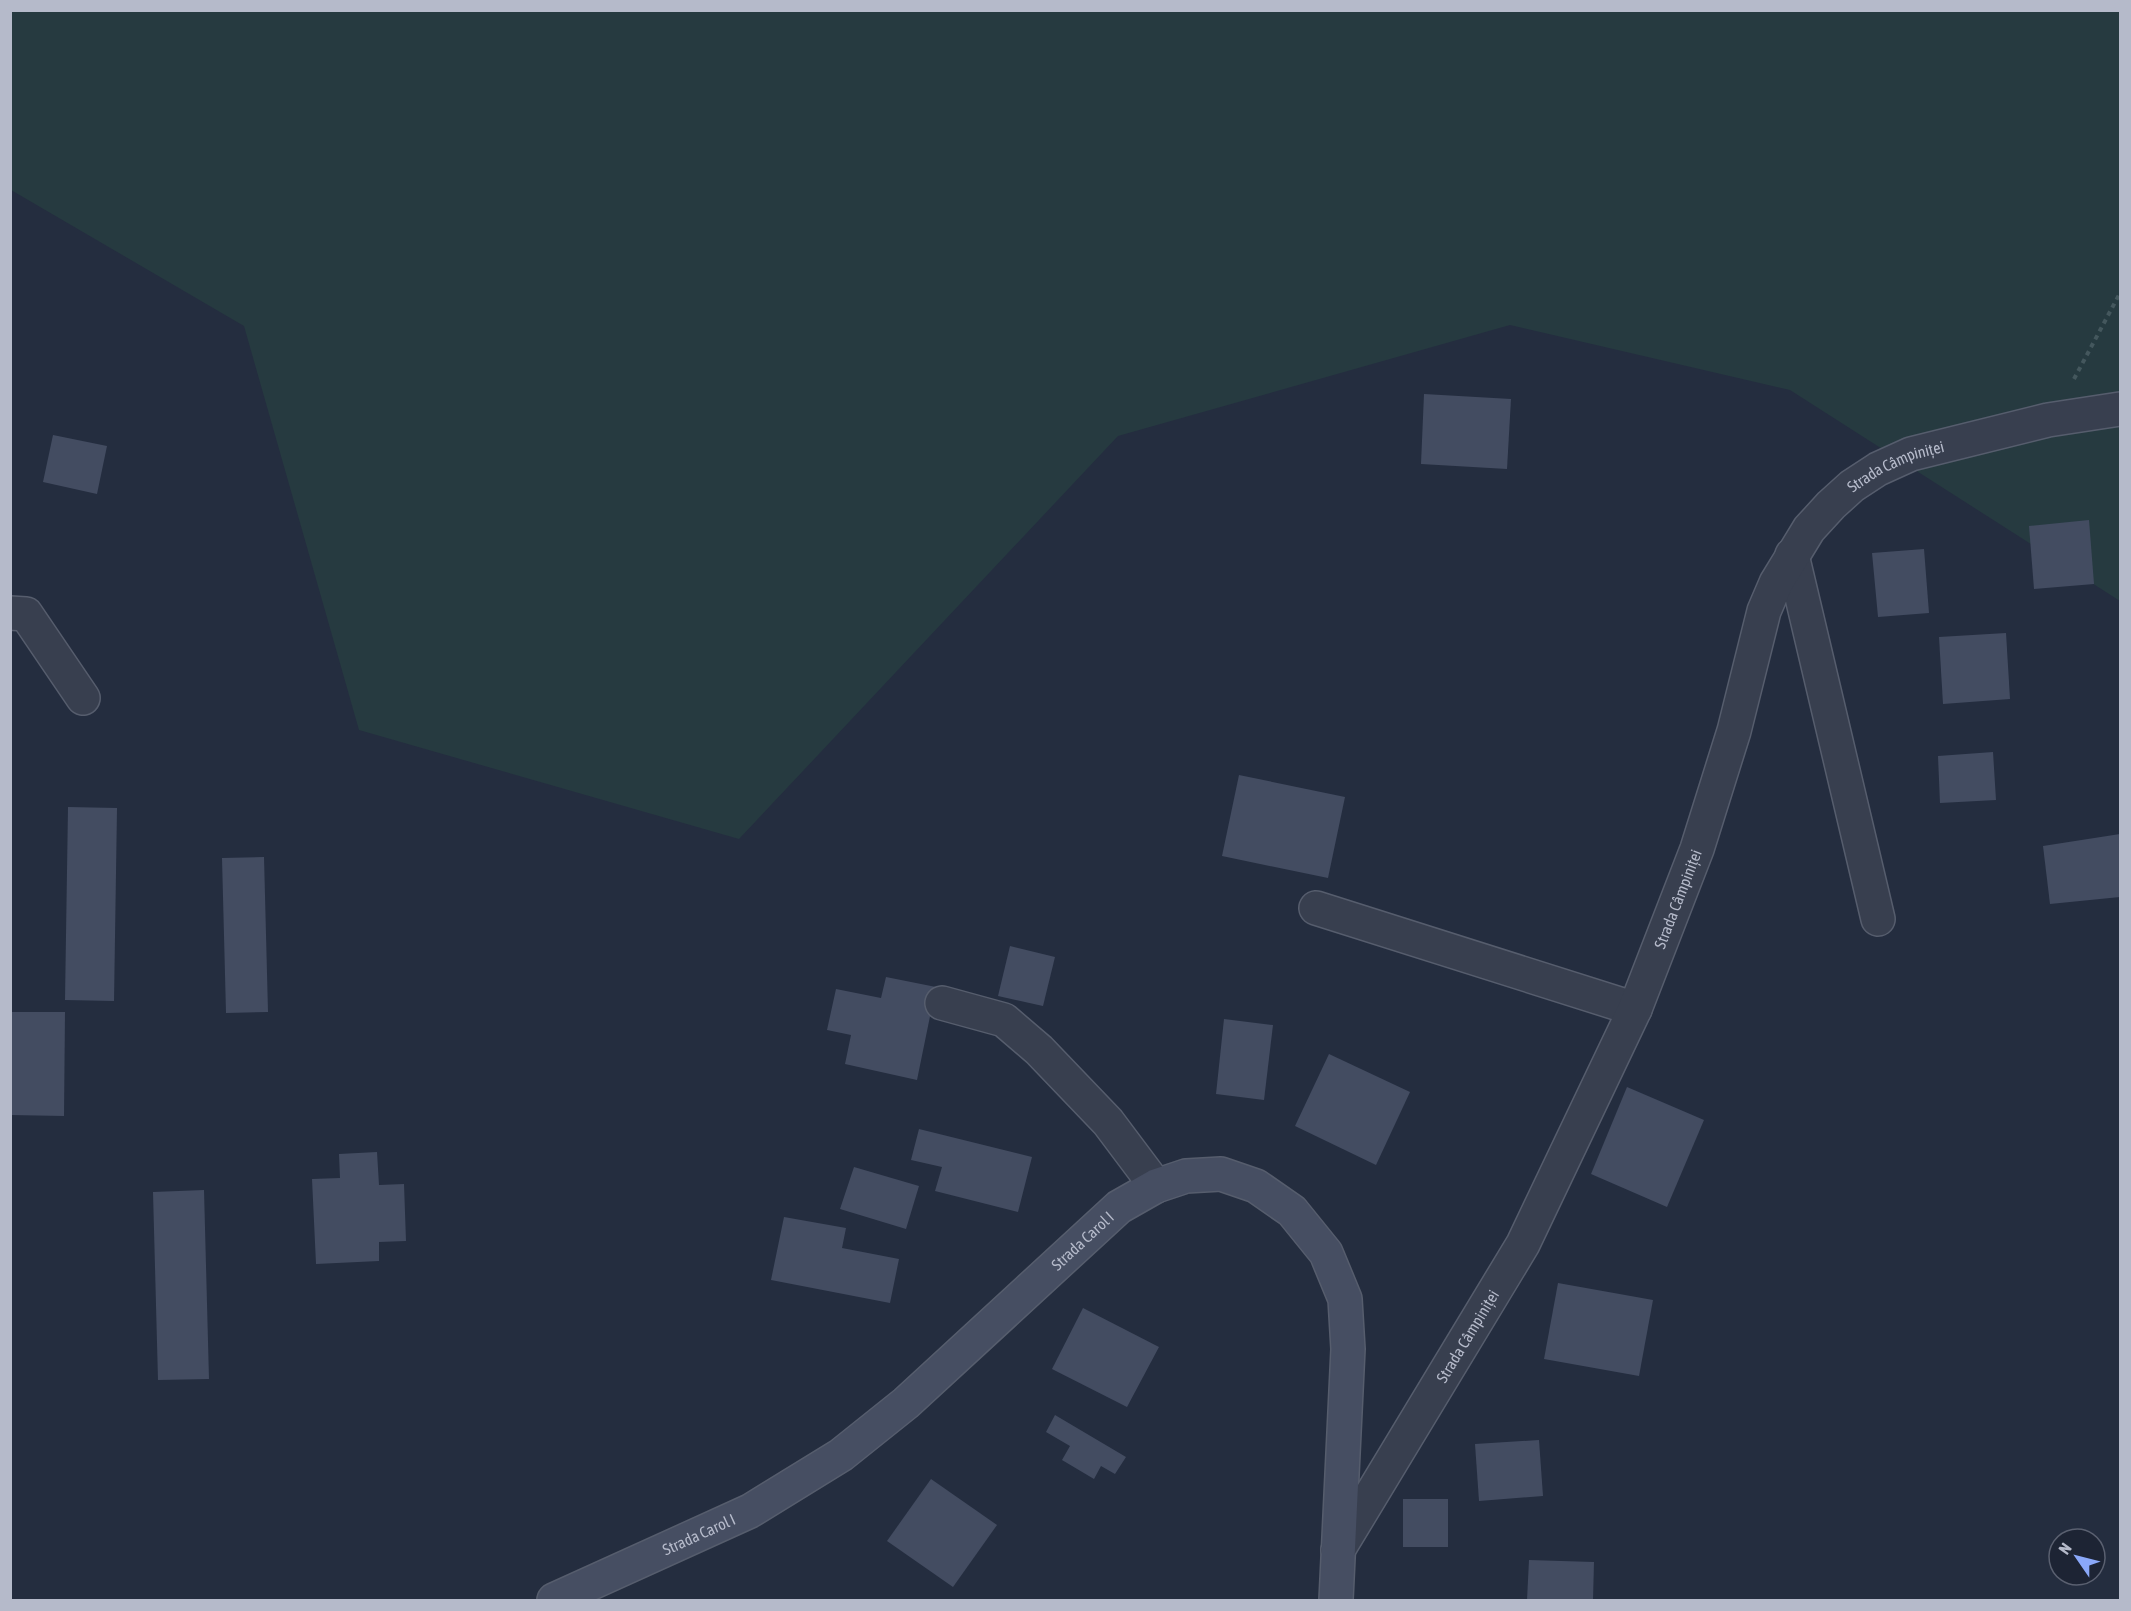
<svg xmlns="http://www.w3.org/2000/svg" width="2131" height="1611" viewBox="0 0 2131 1611" font-family="'Asap Condensed',sans-serif">
<rect width="100%" height="100%" fill="#242d3f"/>
<polygon fill="#263a40" points="11,11 2120,11 2120,601 1790,390 1510,325 1118,436 739,839 359,730 244,326 11,190"/>
<g fill="#434c61">
<polygon points="1424,394 1511,399 1507,469 1421,464"/>
<polygon points="53,435 107,446 97,494 43,482"/>
<polygon points="2089,520 2094,584 2034,589 2029,526"/>
<polygon points="1924,549 1929,613 1878,617 1872,553"/>
<polygon points="2006,633 2010,699 1943,704 1939,637"/>
<polygon points="1993,752 1996,800 1940,803 1938,756"/>
<polygon points="1239,775 1345,797 1328,878 1222,856"/>
<polygon points="68,807 117,808 114,1001 65,1000"/>
<polygon points="2120,834 2120,897 2050,904 2043,846"/>
<polygon points="264,857 268,1012 226,1013 222,858"/>
<polygon points="1010,946 1055,957 1043,1006 998,996"/>
<polygon points="886,977 936,987 917,1080 845,1064 851,1035 827,1030 836,989 881,998"/>
<polygon points="10,1012 65,1012 64,1116 10,1115"/>
<polygon points="1224,1019 1273,1025 1264,1100 1216,1094"/>
<polygon points="1329,1054 1410,1092 1376,1165 1295,1126"/>
<polygon points="1627,1087 1704,1120 1667,1207 1591,1174"/>
<polygon points="919,1129 1032,1157 1018,1212 935,1191 942,1167 911,1160"/>
<polygon points="377,1152 379,1185 404,1184 406,1241 379,1242 379,1261 316,1264 312,1179 340,1178 339,1154"/>
<polygon points="854,1167 919,1186 906,1229 840,1209"/>
<polygon points="204,1190 209,1379 158,1380 153,1192"/>
<polygon points="784,1217 846,1228 842,1248 899,1259 890,1303 771,1280"/>
<polygon points="1558,1283 1653,1300 1639,1376 1544,1359"/>
<polygon points="1083,1308 1159,1347 1127,1407 1052,1369"/>
<polygon points="1055,1415 1126,1457 1115,1474 1101,1466 1094,1479 1062,1460 1070,1446 1046,1432"/>
<polygon points="1539,1440 1543,1496 1479,1501 1475,1444"/>
<polygon points="931,1479 997,1525 953,1587 887,1541"/>
<rect x="1403" y="1499" width="45" height="48"/>
<polygon points="1529,1560 1594,1562 1593,1600 1527,1600"/>
</g>
<g fill="none" stroke-linecap="round" stroke-linejoin="round">
<defs>
<g id="minor">
<polyline points="1792,555 1878,919"/>
<polyline points="10,613 26,614 83,698"/>
<polyline points="1316,908 1635,1009"/>
<polyline points="942,1003 1004,1020 1039,1050 1108,1122 1156,1186"/>
<path id="s1" d="M1338,1550L1523,1244L1635,1009L1697,849L1734,731L1764,611L1776,583L1809,529L1831,505L1852,486L1878,469L1911,454L2048,420L2120,409"/>
</g>
<g id="secondary">
<path id="s2" d="M554,1600L750,1511L841,1455L906,1403L1119,1207L1156,1186L1186,1176L1221,1174L1256,1186L1292,1211L1326,1253L1345,1299L1348,1349L1336,1600"/>
</g>
</defs>
<use href="#minor" stroke="#565d6d" stroke-width="36"/>
<use href="#secondary" stroke="#565d6d" stroke-width="36"/>
<polyline stroke="#44575d" stroke-width="4" stroke-dasharray="4.5 4.5" stroke-linecap="butt" points="2074,379 2120,293"/>
<use href="#minor" stroke="#383f4f" stroke-width="33"/>
<use href="#secondary" stroke="#464e62" stroke-width="33"/>
</g>
<g text-anchor="middle" dominant-baseline="central" stroke-width="4.5" stroke-linejoin="round" paint-order="stroke">
<g font-size="16" fill="#b5baca" stroke="#1d2434">
<text stroke="none"><textPath href="#s1" startOffset="1240">Strada Câmpiniței</textPath></text>
<text stroke="none"><textPath href="#s1" startOffset="736">Strada Câmpiniței</textPath></text>
<text stroke="none"><textPath href="#s2" startOffset="645">Strada Carol I</textPath></text>
<text stroke="none"><textPath href="#s1" startOffset="250">Strada Câmpiniței</textPath></text>
<text stroke="none"><textPath href="#s2" startOffset="159">Strada Carol I</textPath></text>
</g>
</g>
<rect width="2131" height="1611" fill="none" stroke="#b5baca" stroke-width="24"/>
<g transform="translate(2077 1557) rotate(305)"><circle r="28" fill="#1d2434" stroke="#5a6070" stroke-width="1.5"/>
<path d="M0-4.5L10 22L0 15L-10 22Z" fill="#8aa8f9"/>
<text y="-9" font-size="16" font-weight="bold" text-anchor="middle" fill="#b5baca">N</text>
</g>
</svg>
